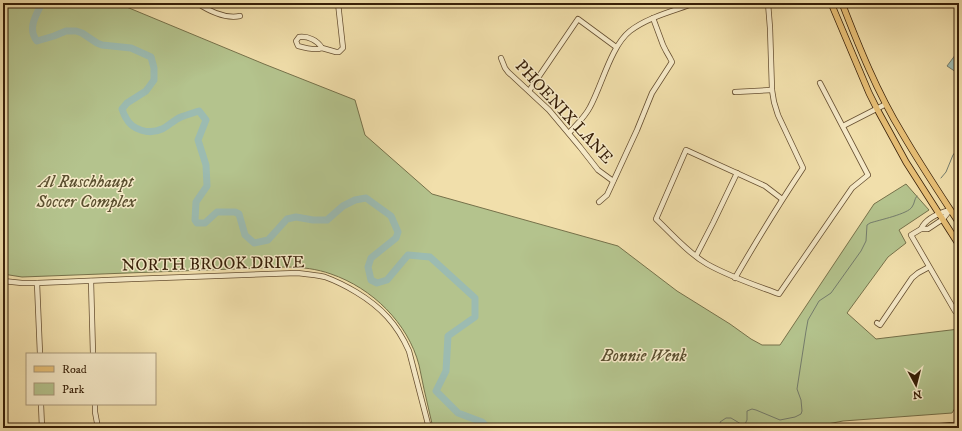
<svg xmlns="http://www.w3.org/2000/svg" width="962" height="431" viewBox="0 0 962 431" font-family="'IM FELL DW Pica',serif">
<rect width="100%" height="100%" fill="#f1dfab"/>
<filter id="stains"><feTurbulence type="fractalNoise" baseFrequency=".005" numOctaves="4"/><feColorMatrix values="0 0 0 0 .2 0 0 0 0 .09 0 0 0 0 .02 0 0 0 .5 -.17"/></filter>
<radialGradient id="worn" r=".72"><stop offset=".6" stop-color="#630" stop-opacity="0"/><stop offset="1" stop-color="#630" stop-opacity=".3"/></radialGradient>
<path fill="#b4c38d" stroke="#76714a" d="M3,3H117L264,64L355,100L365,135L432,194L618,246L677,291L730,324L751,339L762,345H780L874,204L906,184L929,210L899,230L906,243L888,257L847,313L876,339L959,329V402L952,413L843,421L807,428H433C430,415 427,402 424,389C422,381 421,373 419,365C408,323 372,288 331,274C317,269 302,267 286,267L22,277L3,274Z"/>
<polygon fill="#9cbbb1" stroke="#747d6d" points="959,50 959,74 947,66"/>
<g fill="none" stroke-linecap="round" stroke-linejoin="round">
<g stroke="#747d6d" stroke-width="1">
<polyline points="941,178 946,172 953,155 959,147"/>
<path d="M722,428L720,422L726,418H731L741,424H745L747,420V411L752,409L756,410L780,420L795,417L801,414L802,411L801,400L797,389L806,331L808,320L819,301L831,293L861,251L866,241L867,225L870,223C879,220 908,214 912,207C915,203 914,199 917,196"/>
</g>
<path stroke="#9cbbb1" stroke-width="7" d="M42,3C36,15 27,29 37,41L54,36L66,31H76L82,33L97,43L102,45L131,48L151,57L154,68V80L146,91L127,103L122,109C123,112 124,115 126,118C132,130 149,135 162,129C168,126 174,120 181,117C186,115 193,113 199,111L206,120L198,140L206,165L207,186L196,202L195,220L197,223H205L217,212H235L239,214L245,235L254,243L268,240L287,219L296,217L313,220H327L343,206L355,200L366,198L391,216L398,232L396,238L371,258L368,267L371,280L377,283L387,280L408,255L430,257L475,298V317L448,336L446,371L436,391L458,413L482,422L488,428"/>
<defs>
<g id="minor">
<path d="M197,3C209,11 225,19 240,16"/>
<path d="M299,37C308,36 317,40 322,48C315,51 305,48 298,46L296,41Z"/>
<polyline points="322,48 336,52 339,52 343,48 338,3"/>
<polyline points="501,58 505,68 508,72 549,110 580,147 598,170 613,181"/>
<polyline points="529,91 578,19 616,47"/>
<polyline points="735,92 772,90"/>
<polyline points="843,126 886,104"/>
<path d="M569,133C576,125 585,117 590,107C602,85 611,46 630,31C648,17 674,11 695,3"/>
<path d="M782,199L765,186L686,150L656,219C672,234 688,253 707,264C730,277 755,285 779,294L852,188L868,175L820,83"/>
<polyline points="599,202 607,195 637,130 652,93 672,62 670,58 666,51 663,45 653,18"/>
<polyline points="950,210 943,219 928,229 921,229 911,235 955,311 959,313"/>
<path d="M921,229C926,218 939,213 950,210"/>
<polyline points="696,256 713,223 737,173"/>
<path d="M735,278C757,240 779,204 803,168L778,115L774,102L772,90L770,28L768,3"/>
<path d="M3,281L22,283H37L132,279L297,273C306,274 316,275 325,277C336,281 346,286 356,292C381,307 397,324 409,351L429,428"/>
<polyline points="91,281 93,354"/>
<polyline points="37,283 40,354"/>
<polyline points="877,323 880,325 912,278 918,273 929,267"/>
<polyline points="41,404 42,428"/>
<polyline points="95,404 95,412 98,428"/>
</g>
<g id="major">
<polyline points="831,3 869,93 877,109 906,162 959,245"/>
<path d="M842,3C859,47 877,92 902,133C920,164 940,194 959,223"/>
<polyline points="920,428 959,425"/>
</g>
</defs>
<use href="#minor" stroke="#664f31" stroke-width="6"/>
<use href="#major" stroke="#371f08" stroke-width="7"/>
<use href="#minor" stroke="#f6eac8" stroke-width="4.5"/>
<use href="#major" stroke="#e8c076" stroke-width="5.5"/>
</g>
<g text-anchor="middle" dominant-baseline="central" stroke-width="3" stroke-linejoin="round" paint-order="stroke">
<g font-size="17" fill="#371f08" stroke="#f6eac8">
<text transform="translate(564 112) rotate(47)">PHOENIX LANE</text>
<text transform="translate(213 264) rotate(-1)">NORTH BROOK DRIVE</text>
</g>
<g font-size="17" font-style="italic" fill="#5c5030" stroke="#f6eac8">
<text x="86" y="182">Al Ruschhaupt<tspan x="86" dy="20">Soccer Complex</tspan></text>
<text x="644" y="356">Bonnie Wenk</text>
</g>
</g>
<rect width="962" height="431" fill="none" stroke="#f1dfab" stroke-width="16"/>
<rect x="4" y="4" width="954" height="423" fill="none" stroke="#371f08" stroke-width="2"/>
<rect x="8" y="8" width="946" height="415" fill="none" stroke="#371f08"/>
<rect x="26" y="353" width="130" height="52" fill="#f6eac8" stroke="#aa997b"/>
<rect x="34" y="366" width="20" height="6" fill="#e8c076" stroke="#aa997b"/>
<text x="62" y="373" font-size="12" fill="#371f08">Road</text>
<rect x="34" y="383" width="20" height="12" fill="#b4c38d" stroke="#aa997b"/>
<text x="62" y="393" font-size="12" fill="#371f08">Park</text>
<g transform="translate(916 385) rotate(173)" stroke="#f6eac8" stroke-width="3" paint-order="stroke">
<path d="M0-3L7 15L0 10L-7 15Z" fill="#371f08"/>
<text y="-6" font-size="11" font-weight="bold" text-anchor="middle" fill="#371f08">N</text>
</g>
<rect width="100%" height="100%" filter="url(#stains)"/>
<rect width="100%" height="100%" fill="url(#worn)"/>
</svg>
